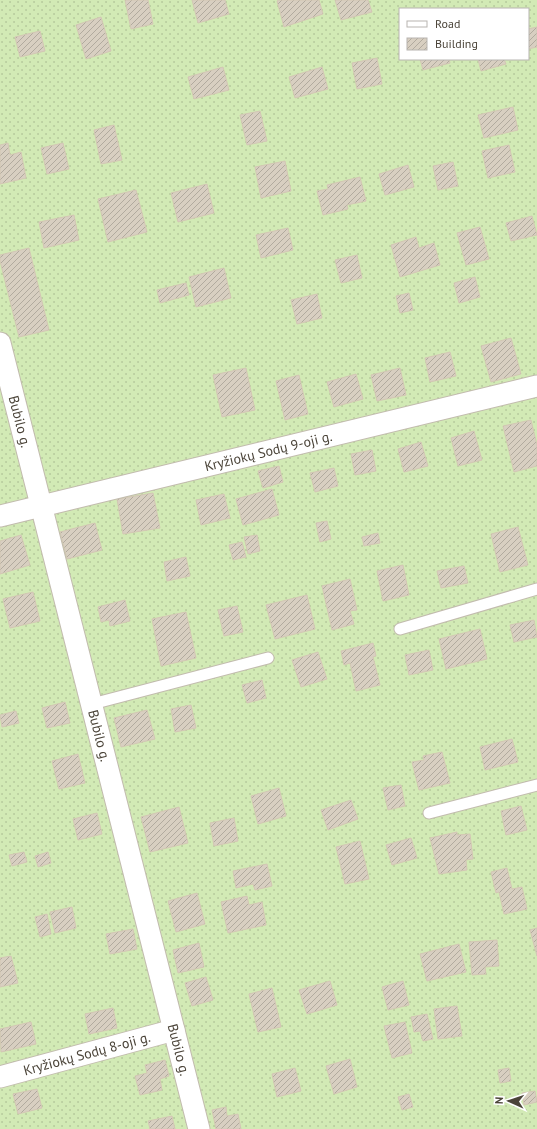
<svg xmlns="http://www.w3.org/2000/svg" width="537" height="1129" viewBox="0 0 537 1129" font-family="'PT Sans',sans-serif">
<defs>
<pattern id="garden-dots" width="8" height="8" patternUnits="userSpaceOnUse"><rect width="8" height="8" fill="#d2eab5"/><path d="M2 2h.1M6 6h.1" fill="none" stroke="#b6ca9c" stroke-width="1.8" stroke-linecap="round"/></pattern>
<pattern id="building-hatch" width="6" height="6" patternUnits="userSpaceOnUse"><rect width="6" height="6" fill="#d8cfc1"/><path d="M-1 1l2-2M0 6l6-6M5 7l2-2" fill="none" stroke="#b1aa9e"/></pattern>
</defs>
<rect width="100%" height="100%" fill="#f6f3ec"/>
<path fill="url(#garden-dots)" fill-rule="evenodd" d="M0,0H537V1129H0ZM400,9H528V59H400Z"/>
<g fill="url(#building-hatch)" stroke="#d3c7b4">
<polygon points="125,0 148,0 153,24 131,29"/>
<polygon points="192,0 225,0 229,14 198,23"/>
<polygon points="279,0 319,0 323,14 284,27 277,1"/>
<polygon points="335,0 368,0 372,12 341,20"/>
<polygon points="101,17 111,51 86,59 76,25"/>
<polygon points="537,27 537,47 528,49 528,29"/>
<polygon points="40,31 45,51 20,57 15,37"/>
<polygon points="377,58 382,84 357,89 352,63"/>
<polygon points="420,59 449,59 450,63 423,70"/>
<polygon points="478,59 504,59 506,64 481,71"/>
<polygon points="223,67 229,90 194,99 188,77"/>
<polygon points="322,67 328,89 295,98 289,77"/>
<polygon points="513,107 518,130 484,138 478,115"/>
<polygon points="260,111 267,141 247,145 240,115"/>
<polygon points="114,125 122,160 101,164 94,130"/>
<polygon points="8,143 10,155 21,152 26,178 0,184 0,145"/>
<polygon points="63,143 69,169 47,174 41,148"/>
<polygon points="509,145 515,172 488,178 482,151"/>
<polygon points="285,161 291,191 261,198 255,167"/>
<polygon points="453,162 458,186 438,190 433,166"/>
<polygon points="408,165 414,187 385,195 379,174"/>
<polygon points="360,177 366,201 347,205 348,209 323,215 317,191 328,189 327,185"/>
<polygon points="207,184 214,213 178,222 171,193"/>
<polygon points="136,190 147,232 108,242 98,199"/>
<polygon points="74,215 79,240 44,248 39,222"/>
<polygon points="532,216 537,235 511,241 506,223"/>
<polygon points="480,227 489,259 466,265 457,233"/>
<polygon points="288,228 293,250 261,258 256,235"/>
<polygon points="416,237 419,248 434,243 440,265 400,277 391,245"/>
<polygon points="29,248 49,330 19,337 0,261 0,255"/>
<polygon points="357,255 362,278 341,283 335,260"/>
<polygon points="224,268 231,298 196,307 189,277"/>
<polygon points="475,277 480,297 459,303 454,283"/>
<polygon points="186,283 189,295 160,303 157,290"/>
<polygon points="409,293 413,310 400,313 396,296"/>
<polygon points="317,294 322,318 297,324 291,300"/>
<polygon points="511,338 521,374 491,382 481,346"/>
<polygon points="450,352 456,376 430,382 425,358"/>
<polygon points="246,368 255,410 222,417 213,375"/>
<polygon points="400,368 406,395 377,401 371,375"/>
<polygon points="356,374 363,399 334,407 327,382"/>
<polygon points="299,375 308,414 285,420 276,381"/>
<polygon points="531,420 537,445 537,466 514,472 503,426"/>
<polygon points="474,431 482,460 458,466 451,438"/>
<polygon points="421,442 428,466 404,472 398,449"/>
<polygon points="372,450 376,471 355,475 351,454"/>
<polygon points="279,466 283,482 263,488 258,471"/>
<polygon points="334,468 338,486 315,492 310,473"/>
<polygon points="272,489 279,515 243,525 236,499"/>
<polygon points="153,493 160,528 123,534 117,499"/>
<polygon points="224,494 230,518 201,525 196,500"/>
<polygon points="327,521 331,539 320,542 316,523"/>
<polygon points="95,523 102,550 67,559 60,532"/>
<polygon points="518,527 528,565 500,572 491,534"/>
<polygon points="378,533 380,543 364,546 362,537"/>
<polygon points="21,535 30,565 0,574 0,541"/>
<polygon points="257,535 260,551 248,554 244,537"/>
<polygon points="242,542 246,557 233,560 229,545"/>
<polygon points="186,557 190,576 167,581 164,562"/>
<polygon points="403,565 409,595 383,601 377,571"/>
<polygon points="464,566 468,583 441,588 437,571"/>
<polygon points="350,579 357,610 350,611 354,624 332,630 322,586"/>
<polygon points="33,592 40,621 10,628 3,599"/>
<polygon points="307,595 315,629 275,639 266,605"/>
<polygon points="125,600 130,621 110,626 109,620 101,622 98,607"/>
<polygon points="237,606 243,632 224,636 218,610"/>
<polygon points="186,612 196,658 161,666 152,619"/>
<polygon points="534,620 537,637 514,642 510,625"/>
<polygon points="480,629 487,659 446,669 439,639"/>
<polygon points="373,643 376,656 373,657 380,685 356,691 350,663 344,665 341,651"/>
<polygon points="429,650 433,670 409,675 405,655"/>
<polygon points="318,652 327,679 301,687 292,660"/>
<polygon points="262,680 266,698 247,703 242,685"/>
<polygon points="65,702 70,723 47,728 42,708"/>
<polygon points="191,705 196,728 175,732 171,709"/>
<polygon points="147,710 155,739 121,747 114,718"/>
<polygon points="16,711 19,723 2,727 0,715"/>
<polygon points="512,739 518,762 485,770 480,747"/>
<polygon points="442,752 450,783 419,790 412,762 424,760 423,756"/>
<polygon points="78,754 85,783 59,789 52,761"/>
<polygon points="401,785 405,806 388,810 383,788"/>
<polygon points="279,788 286,816 258,824 251,796"/>
<polygon points="351,800 358,819 328,830 321,810"/>
<polygon points="521,806 527,830 506,835 501,811"/>
<polygon points="179,807 188,843 150,852 141,817"/>
<polygon points="97,813 102,834 78,840 73,819"/>
<polygon points="234,818 238,841 214,846 210,823"/>
<polygon points="457,832 457,835 470,834 473,859 466,860 467,870 439,874 430,838"/>
<polygon points="411,838 417,858 392,865 386,845"/>
<polygon points="360,841 369,879 345,884 336,847"/>
<polygon points="24,852 27,862 12,866 9,855"/>
<polygon points="48,852 51,863 38,867 35,856"/>
<polygon points="267,864 272,886 255,890 253,884 236,888 233,871"/>
<polygon points="507,868 512,889 522,887 527,909 504,914 499,892 496,893 491,872"/>
<polygon points="197,893 205,924 176,932 168,901"/>
<polygon points="247,896 249,905 262,902 266,925 228,933 221,902"/>
<polygon points="72,907 76,928 55,933 50,912"/>
<polygon points="47,914 51,934 40,937 35,917"/>
<polygon points="537,928 537,956 530,930"/>
<polygon points="133,929 137,949 110,954 106,934"/>
<polygon points="497,940 499,966 485,967 486,974 472,975 469,942"/>
<polygon points="199,943 204,967 178,973 173,950"/>
<polygon points="459,944 466,972 427,981 420,954"/>
<polygon points="11,956 18,983 0,987 0,958"/>
<polygon points="206,977 213,1000 192,1006 185,983"/>
<polygon points="330,981 337,1005 307,1014 299,990"/>
<polygon points="403,981 409,1005 388,1010 382,987"/>
<polygon points="272,988 281,1027 258,1032 249,994"/>
<polygon points="457,1006 462,1036 438,1039 434,1009"/>
<polygon points="113,1008 117,1028 89,1034 85,1014"/>
<polygon points="427,1014 433,1039 423,1041 420,1031 414,1032 411,1017"/>
<polygon points="31,1022 36,1044 1,1052 0,1029"/>
<polygon points="405,1022 412,1053 392,1058 384,1026"/>
<polygon points="350,1059 357,1087 334,1094 326,1066"/>
<polygon points="165,1060 169,1076 160,1079 162,1090 140,1095 135,1076 147,1073 145,1065"/>
<polygon points="295,1068 301,1091 277,1097 272,1074"/>
<polygon points="509,1068 511,1081 500,1083 498,1070"/>
<polygon points="37,1089 42,1108 18,1114 13,1094"/>
<polygon points="535,1091 537,1102 524,1105 522,1093"/>
<polygon points="409,1094 413,1107 402,1110 398,1097"/>
<polygon points="226,1107 227,1116 238,1114 241,1129 216,1129 212,1110"/>
<polygon points="172,1116 175,1129 150,1129 148,1121"/>
</g>
<g fill="none" stroke-linecap="round" stroke-linejoin="round">
<defs>
<g id="lane">
<polyline points="400,629 537,589"/>
<polyline points="92,704 268,658"/>
<polyline points="429,813 537,785"/>
</g>
<g id="street">
<path id="s1" d="M0,343L199,1129"/>
<path id="s2" d="M0,516L537,386"/>
<path id="s3" d="M0,1077L174,1030"/>
</g>
</defs>
<use href="#lane" stroke="#c2bbae" stroke-width="13"/>
<use href="#street" stroke="#c2bbae" stroke-width="23"/>
<use href="#lane" stroke="#fff" stroke-width="11"/>
<use href="#street" stroke="#fff" stroke-width="21"/>
</g>
<g text-anchor="middle" dominant-baseline="central" stroke-width="4" stroke-linejoin="round" paint-order="stroke">
<g font-size="14" fill="#4b4439" stroke="#fff">
<text stroke="none"><textPath href="#s1" startOffset="81">Bubilo g.</textPath></text>
<text stroke="none"><textPath href="#s2" startOffset="276">Kryžiokų Sodų 9-oji g.</textPath></text>
<text stroke="none"><textPath href="#s1" startOffset="405">Bubilo g.</textPath></text>
<text stroke="none"><textPath href="#s1" startOffset="729">Bubilo g.</textPath></text>
<text stroke="none"><textPath href="#s3" startOffset="90">Kryžiokų Sodų 8-oji g.</textPath></text>
</g>
</g>
<rect x="399" y="8" width="130" height="52" fill="#ffffff" stroke="#b7b4b0"/>
<rect x="407" y="21" width="20" height="6" fill="#ffffff" stroke="#b7b4b0"/>
<text x="435" y="28" font-size="12" fill="#4b4439">Road</text>
<rect x="407" y="38" width="20" height="12" fill="url(#building-hatch)" stroke="#b7b4b0"/>
<text x="435" y="48" font-size="12" fill="#4b4439">Building</text>
<g transform="translate(509 1101) rotate(273)" stroke="#ffffff" stroke-width="3" paint-order="stroke">
<path d="M0-3L7 15L0 10L-7 15Z" fill="#4b4439"/>
<text y="-6" font-size="11" font-weight="bold" text-anchor="middle" fill="#4b4439">N</text>
</g>
</svg>
